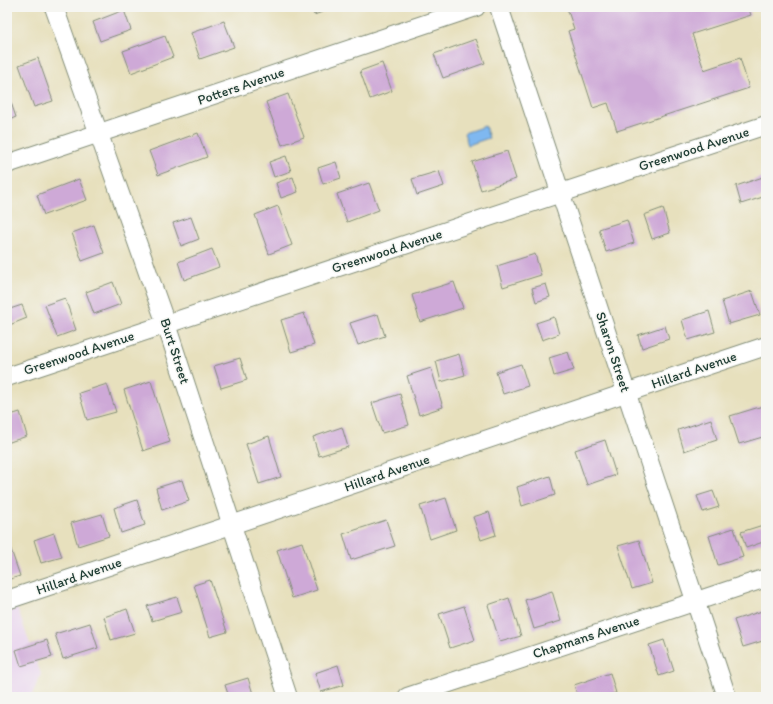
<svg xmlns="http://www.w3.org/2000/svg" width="773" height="704" viewBox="0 0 773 704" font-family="Itim,sans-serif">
<rect width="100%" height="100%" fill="#f6f6f2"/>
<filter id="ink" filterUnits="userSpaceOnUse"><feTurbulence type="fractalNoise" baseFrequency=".025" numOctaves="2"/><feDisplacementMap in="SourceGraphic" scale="8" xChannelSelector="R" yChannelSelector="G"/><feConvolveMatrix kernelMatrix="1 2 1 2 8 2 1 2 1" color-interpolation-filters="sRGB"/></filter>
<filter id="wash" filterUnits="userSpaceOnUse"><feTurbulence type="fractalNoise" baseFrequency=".012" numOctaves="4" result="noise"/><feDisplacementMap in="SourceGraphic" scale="16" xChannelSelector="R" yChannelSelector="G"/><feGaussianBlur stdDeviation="0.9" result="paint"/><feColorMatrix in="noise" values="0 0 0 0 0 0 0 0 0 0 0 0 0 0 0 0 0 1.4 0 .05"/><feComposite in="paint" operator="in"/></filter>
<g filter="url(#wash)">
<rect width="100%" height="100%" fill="#e7e0bd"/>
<polygon fill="#e8d2ee" points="7,605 16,605 41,674 31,697 7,697"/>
<polygon fill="#7fb8f0" stroke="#4f7a92" points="485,126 489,138 468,145 464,133"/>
<g id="blocks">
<g fill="#cea9d7">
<polygon points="311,7 336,7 314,15"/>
<polygon points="569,7 748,7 751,15 692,34 704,70 740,58 749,88 617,131 608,103 593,108 568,31 574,29 567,8"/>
<polygon points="124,10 131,30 100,41 93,22"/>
<polygon points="224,21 234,47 200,59 191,33"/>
<polygon points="165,36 173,57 131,73 123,51"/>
<polygon points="476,39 485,63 443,78 434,54"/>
<polygon points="38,58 53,101 34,107 19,65"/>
<polygon points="382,63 392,91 370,99 360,71"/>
<polygon points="288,94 304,137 282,145 266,102"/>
<polygon points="10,100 16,117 7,121 7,101"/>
<polygon points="198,133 207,157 158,175 149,151"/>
<polygon points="507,151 516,179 481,190 472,162"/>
<polygon points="286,156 291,171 274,177 269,162"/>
<polygon points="336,162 341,178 323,184 318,168"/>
<polygon points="439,171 444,186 417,195 412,179"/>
<polygon points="293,177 298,192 281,198 276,183"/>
<polygon points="763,177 766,188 766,196 741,204 736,186"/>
<polygon points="79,179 87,200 44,215 37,195"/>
<polygon points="369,183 379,210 347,222 337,194"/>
<polygon points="278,206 292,245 269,254 255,215"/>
<polygon points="663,208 670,233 652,239 644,215"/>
<polygon points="191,217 199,239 181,246 173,223"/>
<polygon points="627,220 634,243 606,252 599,229"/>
<polygon points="94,225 104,253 82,261 72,233"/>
<polygon points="212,249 219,267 184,280 178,262"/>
<polygon points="535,254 541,275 503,287 497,266"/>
<polygon points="113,282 121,304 94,314 86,292"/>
<polygon points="454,282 463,308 420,322 412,295"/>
<polygon points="546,284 550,297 536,302 532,288"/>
<polygon points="752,291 760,315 729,324 722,301"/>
<polygon points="65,298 76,330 57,337 45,305"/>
<polygon points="22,305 27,318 7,326 7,310"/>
<polygon points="709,311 715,332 688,340 682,320"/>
<polygon points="304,313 314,345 291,352 281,320"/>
<polygon points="378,314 385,336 358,345 350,323"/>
<polygon points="554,317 559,334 542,340 536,323"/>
<polygon points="665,326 669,339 642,348 638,335"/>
<polygon points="568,352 574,370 554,376 549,358"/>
<polygon points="459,354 465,375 441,382 436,361"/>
<polygon points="240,358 247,380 221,388 214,366"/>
<polygon points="521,364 528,386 503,394 496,372"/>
<polygon points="431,368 443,407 419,415 407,376"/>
<polygon points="151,381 170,442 143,451 124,390"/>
<polygon points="107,384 116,412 87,420 79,393"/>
<polygon points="400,394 409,425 382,433 372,403"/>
<polygon points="766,405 766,436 739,444 730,416"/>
<polygon points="20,412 27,436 7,443 7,416"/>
<polygon points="711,419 717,440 684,451 678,430"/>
<polygon points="342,427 348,447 319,456 313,437"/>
<polygon points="269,436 281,477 259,484 246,444"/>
<polygon points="605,440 616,475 587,485 575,450"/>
<polygon points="550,476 555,495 522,506 517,487"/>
<polygon points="182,480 189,501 162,510 156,488"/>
<polygon points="713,491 719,507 703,512 697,496"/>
<polygon points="446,498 456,530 430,539 420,506"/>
<polygon points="137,500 145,525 121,533 114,508"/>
<polygon points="489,512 496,535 481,540 473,517"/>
<polygon points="102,514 109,536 78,546 71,523"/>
<polygon points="386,520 395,546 351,560 343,534"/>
<polygon points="766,524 766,541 746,548 741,532"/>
<polygon points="734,528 743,557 718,565 709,536"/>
<polygon points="54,533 62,557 41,563 34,540"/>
<polygon points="7,538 20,576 7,580"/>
<polygon points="639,540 652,583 632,589 618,546"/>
<polygon points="302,542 317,590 292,598 277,550"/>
<polygon points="210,580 227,632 210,637 194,585"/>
<polygon points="552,591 561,621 534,629 525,600"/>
<polygon points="177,597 182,612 152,621 147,606"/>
<polygon points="509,598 521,636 500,642 488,605"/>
<polygon points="464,606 475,640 450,648 439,614"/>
<polygon points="127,609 135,633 111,640 104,617"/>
<polygon points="762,611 766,622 766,640 743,647 734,620"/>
<polygon points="90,623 98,648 63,659 55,634"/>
<polygon points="47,640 52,657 21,666 16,650"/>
<polygon points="664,640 674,671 659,676 649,645"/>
<polygon points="338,665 344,685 321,692 315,673"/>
<polygon points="610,673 616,693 602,697 578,697 574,685"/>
<polygon points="248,678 254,697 229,697 225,685"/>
</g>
</g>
</g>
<g filter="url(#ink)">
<use href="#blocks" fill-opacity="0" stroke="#838e78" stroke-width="1"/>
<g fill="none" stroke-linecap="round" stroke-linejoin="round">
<defs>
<g id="minor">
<polyline points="54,7 166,324 288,697"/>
<polyline points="499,7 727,697"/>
<polyline points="7,164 476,7"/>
<polyline points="7,377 766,125"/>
<polyline points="7,600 766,346"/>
<polyline points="407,697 766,578"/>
</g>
</defs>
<use href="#minor" stroke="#838e78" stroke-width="20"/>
<use href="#minor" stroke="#fff" stroke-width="18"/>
</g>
</g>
<g text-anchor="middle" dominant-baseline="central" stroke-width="3" stroke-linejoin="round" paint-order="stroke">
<g font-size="14" fill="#1f3d34" stroke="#f6f6f2">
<text transform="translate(241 86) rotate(-19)">Potters Avenue</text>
<text transform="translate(694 149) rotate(-18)">Greenwood Avenue</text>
<text transform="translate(387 251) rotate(-18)">Greenwood Avenue</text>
<text transform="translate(175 351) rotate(72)">Burt Street</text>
<text transform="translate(613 352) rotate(72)">Sharon Street</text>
<text transform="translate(79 353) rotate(-18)">Greenwood Avenue</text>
<text transform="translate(694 370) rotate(-19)">Hillard Avenue</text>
<text transform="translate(387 473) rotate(-19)">Hillard Avenue</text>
<text transform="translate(79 576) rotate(-19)">Hillard Avenue</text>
<text transform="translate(586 637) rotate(-18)">Chapmans Avenue</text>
</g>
</g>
<rect width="773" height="704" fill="none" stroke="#f6f6f2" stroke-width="24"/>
</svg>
